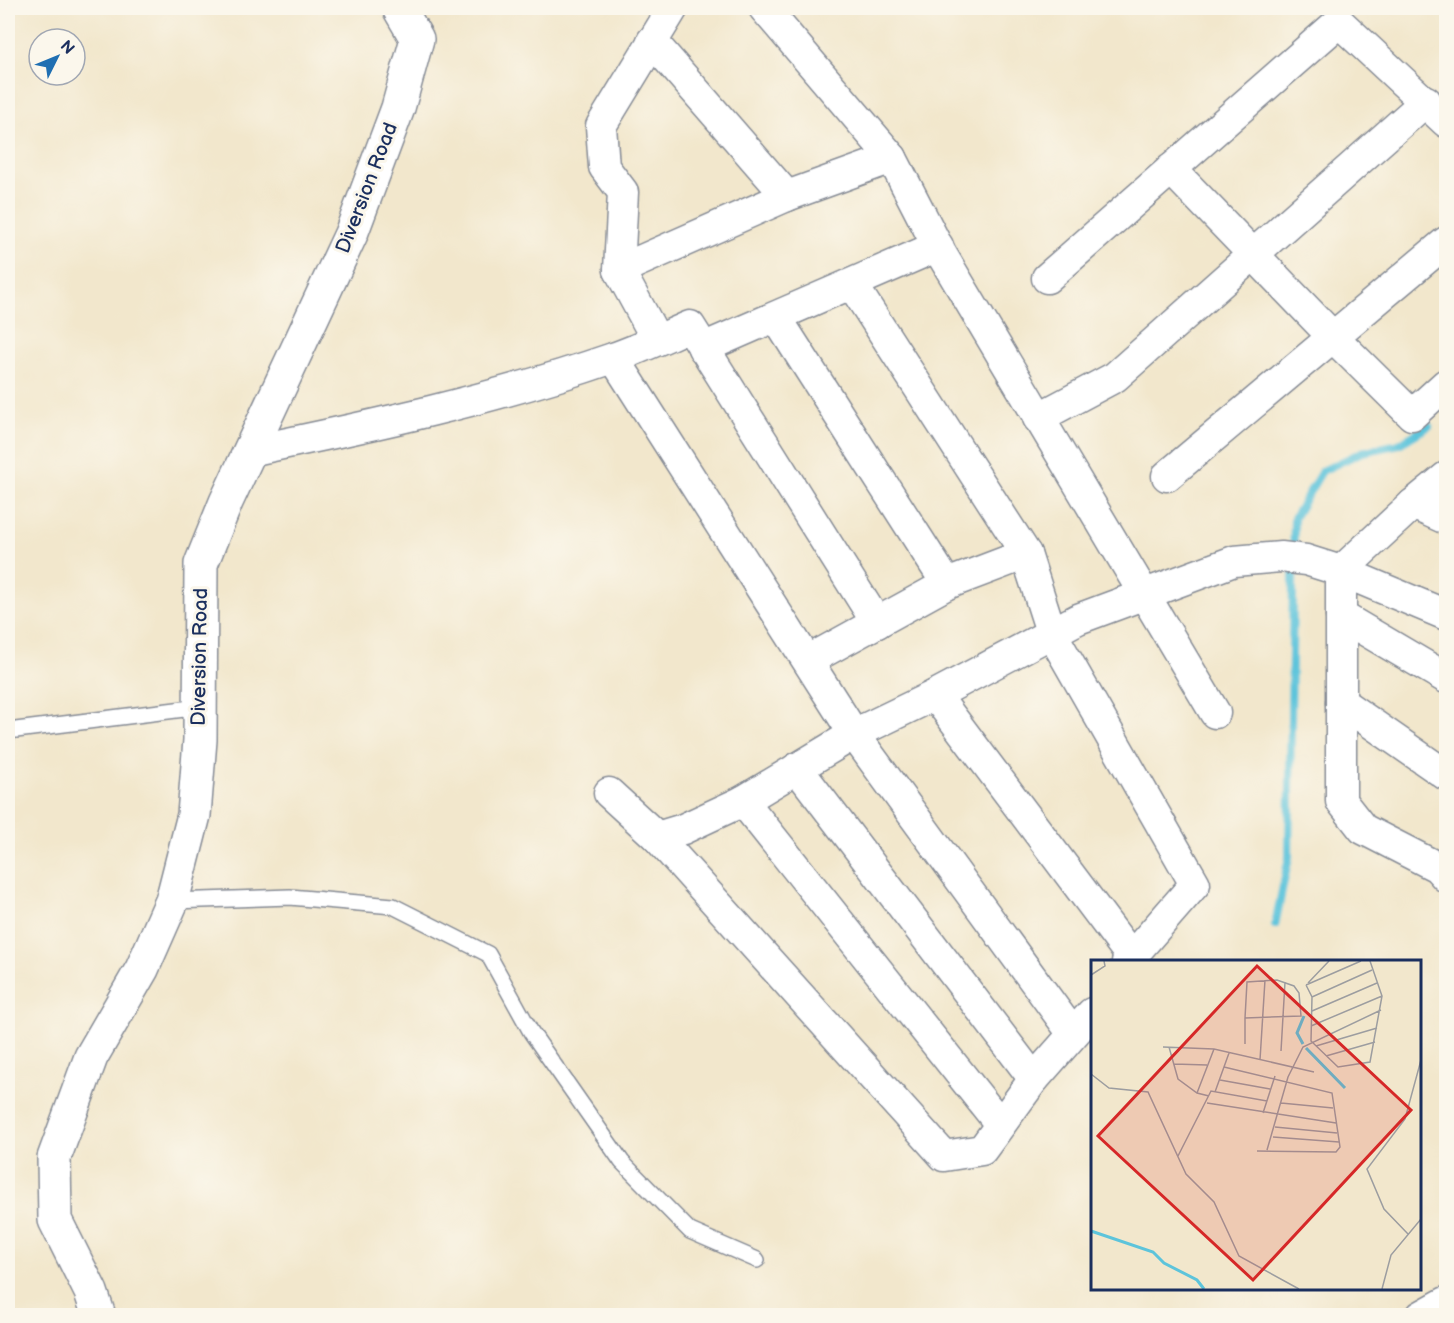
<svg xmlns="http://www.w3.org/2000/svg" width="1454" height="1323" viewBox="0 0 1454 1323" font-family="'Balsamiq Sans',sans-serif">
<rect width="100%" height="100%" fill="#fbf7ec"/>
<filter id="ink" filterUnits="userSpaceOnUse"><feTurbulence type="fractalNoise" baseFrequency=".0167" numOctaves="2"/><feDisplacementMap in="SourceGraphic" scale="12" xChannelSelector="R" yChannelSelector="G"/><feConvolveMatrix kernelMatrix="1 2 1 2 8 2 1 2 1" color-interpolation-filters="sRGB"/></filter>
<filter id="wash" filterUnits="userSpaceOnUse"><feTurbulence type="fractalNoise" baseFrequency=".008" numOctaves="4" result="noise"/><feDisplacementMap in="SourceGraphic" scale="24" xChannelSelector="R" yChannelSelector="G"/><feGaussianBlur stdDeviation="1.35" result="paint"/><feColorMatrix in="noise" values="0 0 0 0 0 0 0 0 0 0 0 0 0 0 0 0 0 1.4 0 .05"/><feComposite in="paint" operator="in"/></filter>
<g filter="url(#wash)">
<rect width="100%" height="100%" fill="#f2e7cc"/>
<g fill="none" stroke-linecap="round" stroke-linejoin="round">
<polyline stroke="#5dc4db" stroke-width="8" points="1275,925 1289,857 1294,518 1322,471 1362,452 1399,444 1429,426"/>
</g>
</g>
<g filter="url(#ink)">
<g fill="none" stroke-linecap="round" stroke-linejoin="round">
<defs>
<g id="lane">
<polyline points="8,731 200,707"/>
<polyline points="172,901 290,897 393,906 488,954 531,1032 622,1162 690,1231 757,1260"/>
</g>
<g id="street">
<polyline points="764,8 892,158 942,255 1215,713"/>
<polyline points="652,41 787,196"/>
<polyline points="1171,169 1333,337 1412,415 1446,384"/>
<polyline points="619,270 787,196 892,158"/>
<polyline points="1047,278 1339,22 1446,122"/>
<polyline points="852,284 1026,554 1051,632 1195,884 1127,962"/>
<polyline points="776,317 947,584"/>
<polyline points="657,340 619,270 623,192 604,167 601,126 673,8"/>
<polyline points="703,348 938,246"/>
<polyline points="614,358 854,734 1073,1034"/>
<polyline points="1038,418 1115,377 1426,101"/>
<path d="M249,451C371,426 495,399 613,358C639,349 664,337 690,326L877,623"/>
<polyline points="1167,476 1446,242"/>
<polyline points="1446,477 1413,504 1341,571 1341,801 1363,829 1437,867 1446,877"/>
<polyline points="1413,504 1446,519"/>
<polyline points="1341,616 1446,678"/>
<polyline points="809,660 947,584 1026,554"/>
<polyline points="935,695 1131,956"/>
<polyline points="1341,702 1446,775"/>
<polyline points="797,768 1034,1079"/>
<polyline points="609,793 657,837 944,1156 982,1150 1034,1079 1092,1013"/>
<polyline points="743,801 1000,1124"/>
<polyline points="657,837 683,829 743,801 854,734 935,695 1078,619 1234,561 1281,557 1306,560 1341,571 1446,615"/>
<polyline points="1421,1316 1446,1302"/>
</g>
<polyline id="secondary" points="99,1316 91,1292 55,1220 54,1158 91,1057 142,969 172,901 194,815 200,740 201,564 226,502 351,234 398,108 417,39 399,8"/>
</defs>
<use href="#lane" stroke="#868b95" stroke-width="18"/>
<use href="#street" stroke="#868b95" stroke-width="33"/>
<use href="#secondary" stroke="#868b95" stroke-width="36"/>
<use href="#lane" stroke="#fff" stroke-width="15"/>
<use href="#street" stroke="#fff" stroke-width="30"/>
<use href="#secondary" stroke="#fff" stroke-width="33"/>
</g>
</g>
<g text-anchor="middle" dominant-baseline="central" stroke-width="6" stroke-linejoin="round" paint-order="stroke">
<g font-size="20" fill="#1b2f5e" stroke="#fbf7ec">
<text transform="translate(367 188) rotate(-69)">Diversion Road</text>
<text transform="translate(200 657) rotate(-89)">Diversion Road</text>
</g>
</g>
<g transform="translate(1091 960)">
<rect width="330" height="330" fill="#f2e7cc"/>
<path fill="none" stroke="#5dc4db" stroke-width="3" d="M212,84L206,73L213,56M215,88L254,128M0,271L62,292L73,303L106,320L113,329"/>
<path fill="none" stroke="#9c9da0" stroke-width="1.5" d="M0,15L14,6L13,1M217,23L238,1M215,25L221,37L220,81L247,107L279,102L291,36L279,1M215,25L270,1M221,37L281,10M221,51L286,23M220,66L291,36M154,84V58L156,22L186,20L203,26L208,33L210,56L154,58M225,86L286,68M72,87L123,89L223,112M78,87L87,119L106,133L118,136M190,91L194,22M235,96L284,82M169,100L174,20M83,104L116,105M133,107L241,133L249,187L245,192L166,191M0,114L18,128L57,132L95,214L123,242L148,296L208,329M129,120L179,129M124,132L138,93M106,133L123,89M116,143L245,163M190,143L242,148M172,153L184,116M184,167L246,173M182,177L248,182M176,190L197,117L212,87L290,50M87,196L120,131L176,141M317,274L293,249L276,209L314,159L330,100M291,329L300,295L330,259"/>
<path fill="#d62828" fill-opacity="0.15" stroke="#d62828" stroke-width="3" d="M166,6L320,150L162,320L7,176Z"/>
<rect width="330" height="330" fill="none" stroke="#1b2f5e" stroke-width="3"/>
</g>
<rect width="1454" height="1323" fill="none" stroke="#fbf7ec" stroke-width="30"/>
<g transform="translate(57 57) rotate(47)"><circle r="28" fill="#fbf7ec" stroke="#a1a7b3" stroke-width="1.5"/>
<path d="M0-4.5L10 22L0 15L-10 22Z" fill="#1f6fb2"/>
<text y="-9" font-size="16" font-weight="bold" text-anchor="middle" fill="#1b2f5e">N</text>
</g>
</svg>
